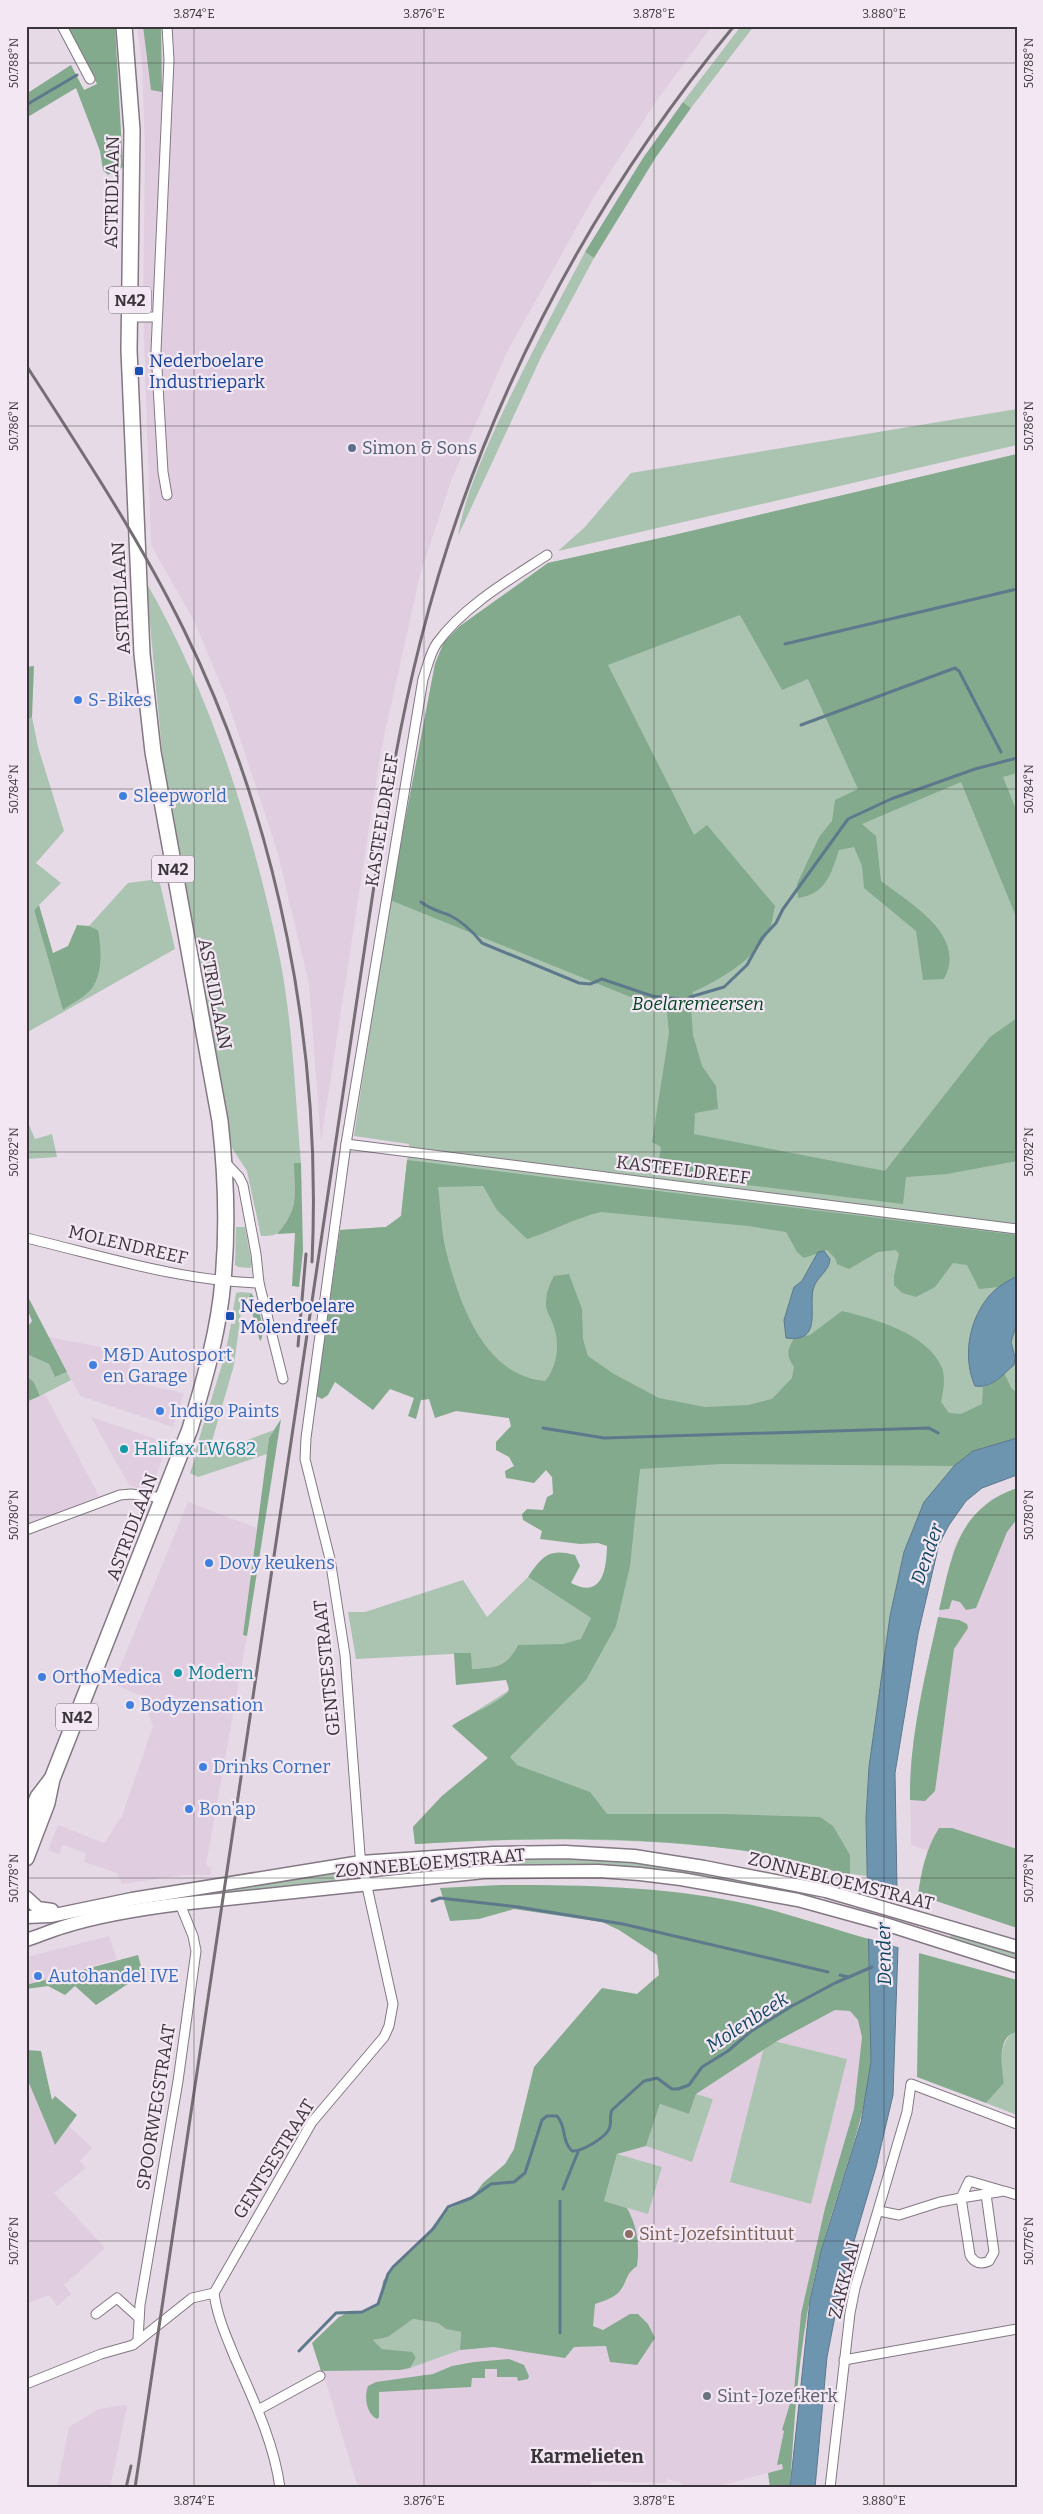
<svg xmlns="http://www.w3.org/2000/svg" width="1043" height="2514" viewBox="0 0 1043 2514" font-family="Bitter,serif">
<rect width="100%" height="100%" fill="#e6dae6"/>
<g fill="#e0cee0">
<polygon points="137,26 712,26 657,100 592,200 507,352 451,481 420,575 381,750 321,1142 309,984 277,850 228,702 195,623 151,545 143,305 145,151 142,64"/>
<polygon points="49,1337 132,1353 127,1381 184,1393 173,1427 80,1396"/>
<polygon points="45,1394 99,1496 26,1524 26,1402"/>
<polygon points="91,1417 168,1443 150,1493 129,1485"/>
<polygon points="1017,1488 1017,1881 911,1845 910,1772 923,1685 954,1547 968,1523 990,1500"/>
<polygon points="188,1502 257,1528 243,1635 247,1636 206,1865 211,1868 211,1875 184,1875 122,1884 117,1873 84,1862 86,1853 63,1845 59,1854 48,1850 58,1825 104,1843 122,1816 153,1726 142,1696 113,1684"/>
<polygon points="109,1936 117,1959 26,1985 26,1957"/>
<polygon points="866,1980 858,2114 818,2254 783,2469 712,2488 686,2488 681,2483 667,2479 667,2483 591,2481 591,2488 433,2486 358,2488 330,2395 325,2379 322,2380 318,2372 321,2370 312,2343 339,2317 361,2320 385,2305 399,2272"/>
<polygon points="26,2076 55,2145 69,2126 92,2148 80,2161 86,2168 54,2193 105,2248 64,2285 71,2294 57,2306 49,2295 26,2304"/>
<polygon points="122,2405 127,2406 110,2488 57,2488 69,2427 99,2409"/>
</g>
<g fill="#abc4b1">
<polygon points="741,26 754,26 691,108 683,102"/>
<path d="M585,252L594,258L542,355L458,536C464,499 480,463 495,429C523,368 554,310 585,252Z"/>
<polygon points="1017,409 1017,445 558,551 584,528 631,473"/>
<path d="M1017,454V1438L1010,1439L954,1466L924,1502L869,1767L866,1818L867,1876C845,1874 826,1867 805,1862C775,1855 745,1850 715,1847C615,1837 515,1838 415,1844L413,1827L442,1796L488,1758L452,1726L508,1691L562,1645H518C506,1668 496,1667 471,1669V1653L356,1659L348,1612H365L463,1580L487,1617L528,1577L591,1618C598,1594 607,1570 607,1545L511,1426L509,1418L429,1399L421,1400L340,1230L386,1227L401,1216L409,1144L354,1136L390,900L435,664L444,642L460,626L548,563L674,535Z"/>
<path d="M146,582C211,694 254,833 280,959C293,1026 295,1095 301,1163H294C294,1185 300,1222 276,1234C272,1236 265,1236 261,1236L247,1171L232,1148L163,761Z"/>
<polygon points="32,717 38,747 64,831 36,863 61,883 34,910 63,1009 98,930 89,926 128,883 159,879 175,949 26,1033 26,721"/>
<polygon points="26,1118 35,1139 52,1134 57,1157 26,1159"/>
<polygon points="236,1227 245,1227 252,1265 250,1268 238,1267 235,1265"/>
<polygon points="241,1292 251,1293 246,1303 242,1305 234,1365 208,1455 274,1430 269,1438 267,1454 198,1477 190,1473 197,1453 195,1452 225,1355 231,1324 235,1324 235,1317 232,1316 236,1293"/>
<polygon points="26,1354 49,1364 55,1377 67,1372 71,1380 40,1396 34,1382 26,1377"/>
<path d="M500,1856C527,1856 554,1855 580,1857C660,1861 738,1879 816,1896L815,1900L681,1872L642,1868L474,1866L397,1880L395,1867L474,1862Z"/>
<polygon points="334,1870 336,1881 291,1886 276,1891 172,1899 173,1897"/>
<polygon points="951,1935 1017,1954 1017,1962 949,1938"/>
<path d="M1013,2032H1017V2115L986,2103L1004,2083C1001,2065 998,2045 1013,2032Z"/>
<polygon points="766,2039 847,2059 811,2204 730,2182"/>
<polygon points="696,2094 713,2099 692,2162 646,2146 660,2104 689,2114"/>
<polygon points="617,2154 662,2167 648,2214 604,2201"/>
<polygon points="413,2319 438,2323 446,2329 461,2332 460,2350 410,2368 416,2358 412,2353 382,2349 373,2340 388,2337"/>
</g>
<g fill="#83aa8d">
<polygon points="67,26 115,26 123,167 108,175 103,170 100,151 76,88 26,118 26,94 71,65 84,90 97,84"/>
<polygon points="143,26 161,26 162,92 151,90"/>
<polygon points="683,102 691,108 656,157 594,258 585,252 643,158"/>
<path d="M1017,454V773L1003,777L1017,812V919L961,782L862,824L876,836L881,881C910,903 968,936 944,979L923,980L916,931L864,888L862,866L854,847L839,850C831,874 826,894 798,898L797,884L819,837L832,821L835,800L858,789L808,679L782,690L740,615L608,665L694,835L707,825L775,906C773,915 772,925 768,933C754,960 719,980 693,992L691,1008L693,1035L702,1066L716,1086L718,1109L695,1113L694,1134L885,1171L990,1037L1017,1018V1161L947,1174L906,1177L903,1204L657,1174L661,1147L652,1142L669,1033L667,1012L659,1001L638,1000L390,900L435,664L444,642L460,626L548,563L674,535Z"/>
<polygon points="34,666 32,717 26,721 26,667"/>
<path d="M39,905L53,953L68,946L77,925L89,926L98,930C101,947 103,970 94,985C89,995 72,1003 63,1010L34,910Z"/>
<path d="M407,1160L1017,1235V1281L999,1287L979,1289L967,1265L953,1263L935,1287L916,1297L902,1293L894,1285V1276L899,1254L896,1250L878,1252L849,1269L837,1264L835,1258L827,1250L804,1258L797,1252L786,1232L748,1226L601,1212C575,1218 553,1231 527,1239L497,1210L483,1186L438,1187C441,1209 441,1233 447,1255C460,1305 485,1376 545,1381C557,1367 560,1345 554,1327C552,1319 546,1312 546,1305C546,1293 549,1285 554,1276L569,1274L582,1309L583,1339L588,1356L614,1374L659,1398L705,1407L748,1405L772,1399L792,1378L794,1367C786,1355 787,1351 794,1338L810,1335L842,1311C874,1319 928,1333 942,1368C946,1379 943,1392 941,1402L949,1413L961,1414L982,1404L983,1387L990,1385L1004,1373L1012,1389L1017,1392V1438L973,1451L954,1466L721,1464L640,1469L630,1566L616,1626L586,1680L510,1757L517,1765L590,1792L607,1814H725L820,1817L833,1826L850,1855V1875C821,1868 794,1859 765,1854C650,1835 531,1837 415,1844L413,1827L442,1796L488,1758L452,1726C465,1716 499,1703 508,1692C510,1688 507,1684 506,1680L456,1685L454,1653H471L472,1669C496,1667 506,1668 518,1645L563,1644L581,1639L591,1618L528,1577C542,1556 549,1548 575,1555L580,1566L571,1583C601,1599 607,1571 607,1546L598,1543L580,1544L540,1539L542,1531L523,1520L522,1514L527,1509L543,1510L547,1497L553,1494L552,1477L546,1470L534,1483L506,1478L505,1471L514,1466L509,1457L496,1450V1442L511,1426L509,1418L456,1411L435,1418L429,1399L421,1400L416,1419L408,1416L414,1398L390,1389L373,1410L335,1382L328,1395L322,1399L316,1396L340,1230L386,1227L401,1216Z"/>
<path d="M294,1163H301L303,1251L299,1287L292,1286L295,1233L277,1234C300,1208 294,1196 294,1163Z"/>
<polygon points="26,1293 67,1372 55,1377 49,1364 26,1354 26,1329 32,1321 26,1306"/>
<path d="M251,1293C258,1301 267,1334 260,1341L250,1305L246,1303Z"/>
<polygon points="27,1377 34,1382 40,1396 26,1402"/>
<polygon points="281,1419 247,1636 243,1635 269,1438"/>
<path d="M1017,1488V1519L1007,1532L976,1608L966,1610L960,1602L952,1600L949,1609L939,1610C952,1556 957,1509 1017,1488Z"/>
<path d="M938,1617L959,1620L967,1624L968,1628L954,1649L935,1791L925,1801L910,1800C909,1738 925,1677 938,1617Z"/>
<path d="M939,1828H952L1017,1849V1928L918,1895C921,1872 926,1848 939,1828Z"/>
<path d="M500,1885C580,1885 659,1886 738,1902C782,1911 826,1927 869,1939C870,1980 876,2023 871,2064C863,2129 838,2188 821,2251C800,2327 795,2409 790,2488H770L768,2473L783,2469L782,2464L777,2465L784,2431L782,2430L794,2390L801,2314L825,2208L854,2109L862,2037L858,2020L850,2011L835,2010L777,2041L696,2094L689,2114L660,2104L646,2146L617,2154L604,2201L627,2208C637,2226 640,2245 637,2266C626,2274 628,2278 622,2288C617,2297 604,2301 595,2304L593,2326L603,2330L630,2314H638L648,2324L655,2338L637,2365L610,2362L606,2346L574,2347L565,2358L493,2347L460,2350L461,2332L446,2329L438,2323L413,2319L388,2337L373,2340L382,2349L412,2352L416,2358L410,2368L400,2370L321,2371L312,2343L339,2317L345,2314L365,2312L381,2300L383,2281L399,2262L417,2246L446,2210L462,2203L474,2195L483,2183L505,2164L514,2149L534,2067L602,1988L637,1994L659,1975L657,1955L619,1930L602,1922L514,1909L479,1919L450,1921L440,1888Z"/>
<path d="M919,1953L1017,1980V2032C996,2035 1002,2069 1004,2083L986,2103L917,2077Z"/>
<polygon points="138,1955 143,1974 96,2005 75,1986 65,1995 48,1986 26,1989 26,1985"/>
<polygon points="26,2050 41,2051 52,2100 55,2096 77,2115 55,2145 26,2076"/>
<path d="M509,2359L524,2365L529,2376L528,2379L518,2381L517,2377H497V2369H485V2378H472L471,2387L379,2392V2417L377,2419C366,2413 364,2397 368,2386L376,2382L433,2374L452,2366L474,2362Z"/>
</g>
<g fill="#6d95af" stroke="#5e788c">
<path d="M824,1251L830,1259C830,1271 815,1278 813,1290C809,1310 822,1343 786,1338L784,1320L794,1287L802,1281L818,1252Z"/>
<path d="M1017,1276V1323L1011,1342L1015,1357L1014,1365C1002,1375 992,1389 975,1386C963,1359 968,1324 986,1300C993,1289 1006,1282 1017,1276Z"/>
<polygon points="1017,1438 1017,1475 982,1488 966,1501 949,1525 939,1544 918,1634 895,1773 898,1947 893,2095 876,2167 841,2285 836,2311 827,2357 815,2488 790,2488 810,2300 821,2251 861,2122 871,2062 866,1818 869,1767 890,1616 904,1552 924,1502 954,1466 973,1451"/>
</g>
<polygon fill="#e6dae6" points="865,1884 900,1894 901,1948 867,1938"/>
<g fill="none" stroke-linecap="round" stroke-linejoin="round">
<g stroke="#5e788c" stroke-width="3">
<polyline points="26,105 77,75"/>
<polyline points="785,644 1017,589"/>
<polyline points="801,725 955,668 959,671 1001,752"/>
<path d="M421,902C430,909 438,911 449,915C462,921 473,932 482,943L579,983L590,984L602,979L652,996L681,999"/>
<polyline points="690,997 724,987 747,965 762,938 776,923 783,909 848,819 891,799 975,769 1017,758"/>
<polyline points="543,1428 604,1438 929,1428 938,1433"/>
<polyline points="432,1901 440,1898 518,1907 623,1924 828,1972"/>
<polyline points="840,1975 848,1977"/>
<polyline points="563,2189 578,2152"/>
<polyline points="560,2201 560,2333"/>
<path d="M299,2351L336,2313L362,2312L378,2304L388,2274L393,2267L433,2229L448,2207L471,2198L491,2184L514,2182L525,2173L542,2120L547,2116H557C567,2127 561,2140 572,2151C581,2152 605,2138 609,2129C612,2124 609,2116 612,2110L644,2081L657,2078L672,2089H678L689,2085L702,2067L728,2051L750,2032L792,2006L835,1983L872,1967"/>
</g>
<defs>
<g id="street">
<polyline points="62,26 90,79"/>
<polyline points="167,26 169,60 156,351 163,472 167,495"/>
<polyline points="129,317 157,317"/>
<polyline points="346,1144 1017,1229"/>
<polyline points="225,1162 239,1177 243,1185 256,1254 259,1283 283,1379"/>
<path d="M26,1238C103,1256 180,1281 259,1283"/>
<polyline points="26,1530 120,1495 131,1494 164,1498"/>
<path d="M986,2194L994,2252L989,2261C981,2265 974,2263 970,2255L961,2198L1004,2191L1017,2195"/>
<polyline points="879,2211 899,2215 940,2202 961,2198 969,2181 1000,2190"/>
<polyline points="96,2314 117,2298 139,2318"/>
<polyline points="138,2339 140,2305 178,2081 196,1951 193,1936 180,1904"/>
<polyline points="844,2360 1017,2329"/>
<polyline points="26,2384 101,2354 133,2345 192,2298 214,2293"/>
<polyline points="258,2410 320,2376"/>
<path d="M280,2488C274,2442 253,2399 235,2358C226,2336 217,2316 214,2293L312,2122L384,2037L389,2026L393,2004L360,1855L345,1655L330,1559L305,1459L306,1438L346,1144L423,679C427,668 430,653 437,643C464,606 509,580 547,555"/>
<polyline points="830,2488 850,2313 855,2288 907,2112 911,2084 1017,2124"/>
</g>
<g id="secondary">
<polyline points="26,1897 38,1908 52,1910"/>
<polyline points="26,1917 50,1916 132,1899 361,1862 493,1853 565,1852 634,1856 704,1867 826,1891 1017,1947"/>
<path d="M26,1940C39,1936 50,1931 63,1927C101,1915 140,1909 180,1904L484,1872L598,1871L640,1874L681,1879L798,1900L885,1924L1017,1966"/>
</g>
<g id="primary">
<polyline points="26,1825 38,1797 51,1780"/>
<path d="M26,1858L47,1803L52,1779L190,1429C204,1381 219,1331 223,1280C228,1227 226,1174 220,1121L153,752L142,654L129,350L132,130L124,26"/>
</g>
</defs>
<use href="#street" stroke="#837883" stroke-width="11"/>
<use href="#secondary" stroke="#837883" stroke-width="15"/>
<use href="#primary" stroke="#837883" stroke-width="18"/>
<use href="#street" stroke="#fff" stroke-width="9"/>
<use href="#secondary" stroke="#fff" stroke-width="12"/>
<use href="#primary" stroke="#fff" stroke-width="15"/>
<g stroke="#756e75" stroke-width="3">
<path d="M26,365C82,452 139,538 184,630C279,824 322,1048 312,1262"/>
<polyline points="298,1346 306,1254"/>
<polyline points="126,2488 131,2466"/>
<path d="M135,2488L369,919C383,826 397,734 420,643C476,418 586,205 734,26"/>
</g>
</g>
<path fill="none" stroke="#3a353a" stroke-width="1" stroke-opacity="0.45" d="M194,26V2488M424,26V2488M654,26V2488M884,26V2488M26,63H1017M26,426H1017M26,789H1017M26,1152H1017M26,1515H1017M26,1878H1017M26,2241H1017"/>
<g fill="#1a4fb4" stroke="#f3e7f3" stroke-width="2">
<rect x="134" y="366" width="10" height="10" rx="2.5"/>
<rect x="225" y="1311" width="10" height="10" rx="2.5"/>
</g>
<circle fill="#5c6f8a" stroke="#f3e7f3" stroke-width="2" cx="352" cy="448" r="5"/>
<g fill="#3f7fe0" stroke="#f3e7f3" stroke-width="2">
<circle cx="78" cy="700" r="5"/>
<circle cx="123" cy="796" r="5"/>
<circle cx="93" cy="1365" r="5"/>
<circle cx="160" cy="1411" r="5"/>
<circle cx="209" cy="1563" r="5"/>
<circle cx="42" cy="1677" r="5"/>
<circle cx="130" cy="1705" r="5"/>
<circle cx="203" cy="1767" r="5"/>
<circle cx="189" cy="1809" r="5"/>
<circle cx="38" cy="1976" r="5"/>
</g>
<g fill="#0f9aa8" stroke="#f3e7f3" stroke-width="2">
<circle cx="124" cy="1449" r="5"/>
<circle cx="178" cy="1673" r="5"/>
</g>
<circle fill="#8d6e63" stroke="#f3e7f3" stroke-width="2" cx="629" cy="2234" r="5"/>
<circle fill="#6b7280" stroke="#f3e7f3" stroke-width="2" cx="707" cy="2396" r="5"/>
<g text-anchor="middle" dominant-baseline="central" stroke-width="4.5" stroke-linejoin="round" paint-order="stroke">
<g fill="#f3e7f3" stroke="#726a72" stroke-width="1">
<rect x="109" y="286.5" width="42" height="27" rx="4"/>
<rect x="152" y="855.5" width="42" height="27" rx="4"/>
<rect x="56" y="1703.5" width="42" height="27" rx="4"/>
</g>
<g font-size="16" font-weight="bold" fill="#3a353a">
<text x="130" y="300">N42</text>
<text x="173" y="869">N42</text>
<text x="77" y="1717">N42</text>
</g>
<g font-size="18" fill="#3a353a" stroke="#f3e7f3">
<text transform="translate(112 192) rotate(-89)">ASTRIDLAAN</text>
<text transform="translate(121 598) rotate(-93)">ASTRIDLAAN</text>
<text transform="translate(382 820) rotate(-81)">KASTEELDREEF</text>
<text transform="translate(215 994) rotate(79)">ASTRIDLAAN</text>
<text transform="translate(683 1170) rotate(7)">KASTEELDREEF</text>
<text transform="translate(128 1245) rotate(13)">MOLENDREEF</text>
<text transform="translate(132 1527) rotate(-69)">ASTRIDLAAN</text>
<text transform="translate(327 1668) rotate(-96)">GENTSESTRAAT</text>
<text transform="translate(430 1863) rotate(-5)">ZONNEBLOEMSTRAAT</text>
<text transform="translate(841 1881) rotate(14)">ZONNEBLOEMSTRAAT</text>
<text transform="translate(156 2107) rotate(-81)">SPOORWEGSTRAAT</text>
<text transform="translate(274 2159) rotate(-58)">GENTSESTRAAT</text>
<text transform="translate(844 2280) rotate(-76)">ZAKKAAI</text>
</g>
<g font-size="18" fill="#164399" stroke="#f3e7f3" text-anchor="start">
<text x="149" y="361">Nederboelare<tspan x="149" dy="21">Industriepark</tspan></text>
<text x="240" y="1306">Nederboelare<tspan x="240" dy="21">Molendreef</tspan></text>
</g>
<g font-size="18" fill="#4e5e75" stroke="#f3e7f3" text-anchor="start">
<text x="362" y="448">Simon &amp; Sons</text>
</g>
<g font-size="18" fill="#366cbe" stroke="#f3e7f3" text-anchor="start">
<text x="88" y="700">S-Bikes</text>
<text x="133" y="796">Sleepworld</text>
<text x="103" y="1355">M&amp;D Autosport<tspan x="103" dy="21">en Garage</tspan></text>
<text x="170" y="1411">Indigo Paints</text>
<text x="219" y="1563">Dovy keukens</text>
<text x="52" y="1677">OrthoMedica</text>
<text x="140" y="1705">Bodyzensation</text>
<text x="213" y="1767">Drinks Corner</text>
<text x="199" y="1809">Bon'ap</text>
<text x="48" y="1976">Autohandel IVE</text>
</g>
<g font-size="18" font-style="italic" fill="#00441f" stroke="#f3e7f3">
<text x="698" y="1004">Boelaremeersen</text>
</g>
<g font-size="18" fill="#0d838f" stroke="#f3e7f3" text-anchor="start">
<text x="134" y="1449">Halifax LW682</text>
<text x="188" y="1673">Modern</text>
</g>
<g font-size="18" fill="#785e54" stroke="#f3e7f3" text-anchor="start">
<text x="639" y="2234">Sint-Jozefsintituut</text>
</g>
<g font-size="18" fill="#5b616d" stroke="#f3e7f3" text-anchor="start">
<text x="717" y="2396">Sint-Jozefkerk</text>
</g>
<g font-size="19" font-style="italic" fill="#124561" stroke="#f3e7f3">
<text transform="translate(927 1554) rotate(-71)">Dender</text>
<text transform="translate(884 1954) rotate(-91)">Dender</text>
<text transform="translate(747 2022) rotate(-33)">Molenbeek</text>
</g>
<g font-size="19" font-weight="bold" fill="#3a353a" stroke="#f3e7f3">
<text x="587" y="2456">Karmelieten</text>
</g>
</g>
<rect width="1043" height="2514" fill="none" stroke="#f3e7f3" stroke-width="55"/>
<rect x="28" y="28" width="988" height="2458" fill="none" stroke="#3a353a" stroke-width="2"/>
<g font-size="12" text-anchor="middle" fill="#3a353a">
<text x="194" y="18">3.874°E</text>
<text x="424" y="18">3.876°E</text>
<text x="654" y="18">3.878°E</text>
<text x="884" y="18">3.880°E</text>
<text transform="translate(14 63) rotate(-90)" y="4">50.788°N</text>
<text transform="translate(1029 63) rotate(-90)" y="4">50.788°N</text>
<text transform="translate(14 426) rotate(-90)" y="4">50.786°N</text>
<text transform="translate(1029 426) rotate(-90)" y="4">50.786°N</text>
<text transform="translate(14 789) rotate(-90)" y="4">50.784°N</text>
<text transform="translate(1029 789) rotate(-90)" y="4">50.784°N</text>
<text transform="translate(14 1152) rotate(-90)" y="4">50.782°N</text>
<text transform="translate(1029 1152) rotate(-90)" y="4">50.782°N</text>
<text transform="translate(14 1515) rotate(-90)" y="4">50.780°N</text>
<text transform="translate(1029 1515) rotate(-90)" y="4">50.780°N</text>
<text transform="translate(14 1878) rotate(-90)" y="4">50.778°N</text>
<text transform="translate(1029 1878) rotate(-90)" y="4">50.778°N</text>
<text transform="translate(14 2241) rotate(-90)" y="4">50.776°N</text>
<text transform="translate(1029 2241) rotate(-90)" y="4">50.776°N</text>
<text x="194" y="2505">3.874°E</text>
<text x="424" y="2505">3.876°E</text>
<text x="654" y="2505">3.878°E</text>
<text x="884" y="2505">3.880°E</text>
</g>
</svg>
